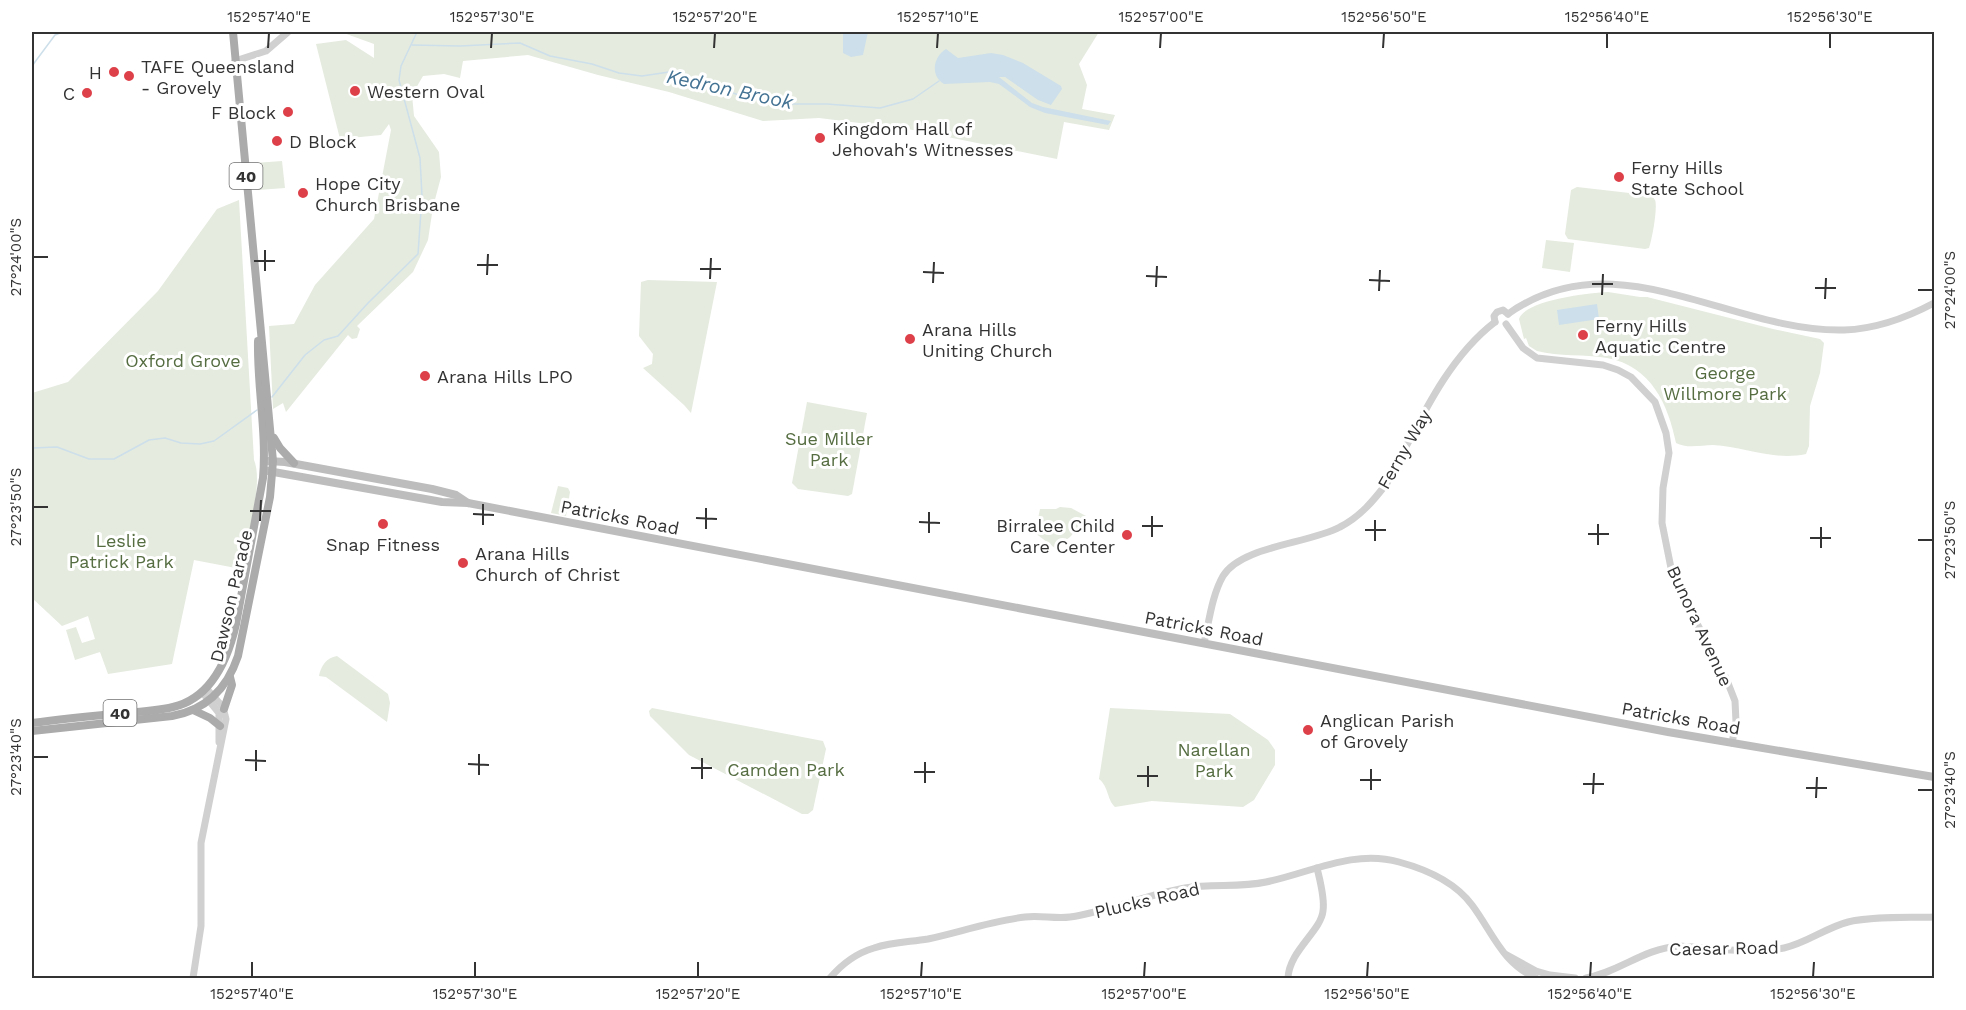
<svg xmlns="http://www.w3.org/2000/svg" width="1966" height="1010" viewBox="0 0 1966 1010" font-family="'Work Sans',sans-serif">
<rect width="100%" height="100%" fill="#fff"/>
<g fill="#e5ebdf">
<polygon points="341,32 1099,32 1079,64 1087,85 1082,109 1115,115 1109,130 1064,122 1057,159 908,129 819,118 763,121 669,92 598,75 528,55 463,61 460,78 444,74 423,76 412,95 414,116 439,152 441,177 433,207 428,240 413,272 357,326 360,329 357,338 352,339 348,335 286,412 283,403 273,409 269,326 294,324 315,285 374,219 391,130 389,124 381,135 340,139 316,44 346,40 374,58 374,44"/>
<polygon points="282,161 285,188 258,190 255,163"/>
<path d="M1577,187L1647,195C1650,196 1653,196 1655,200C1658,207 1652,240 1649,248L1645,249L1568,239L1565,234L1571,190Z"/>
<path d="M239,200L254,460C264,483 246,542 241,569L194,560L172,664L108,674L100,652L75,660L66,630L76,627L82,643L95,639L88,616L62,626L32,598V393L68,382L158,291L217,209Z"/>
<polygon points="1546,240 1574,243 1570,272 1542,268"/>
<polygon points="648,280 717,282 691,413 684,405 643,368 652,364 653,354 639,336 641,282"/>
<path d="M1608,292L1640,297H1647L1773,329L1820,339L1824,343L1820,373L1810,406L1809,446L1806,454C1774,461 1745,447 1713,445C1701,445 1687,449 1676,443C1668,404 1651,366 1607,358C1584,354 1559,357 1537,351L1529,346L1526,338L1524,339L1519,319C1525,300 1589,293 1608,292Z"/>
<polygon points="807,402 867,413 852,494 848,496 798,489 792,483"/>
<polygon points="558,486 568,488 570,492 566,516 551,513"/>
<polygon points="1060,507 1071,508 1086,516 1086,519 1070,537 1055,548 1035,533 1040,509 1056,509"/>
<path d="M337,656L388,694L390,703L387,722L326,677L319,676C321,666 326,658 337,656Z"/>
<polygon points="652,708 823,741 826,749 813,810 808,814 802,814 689,755 650,716 649,711"/>
<path d="M1110,708L1230,714L1268,740L1275,750V765L1254,800L1243,807L1152,801L1115,807C1107,800 1109,787 1099,779Z"/>
</g>
<g fill="#cddfea">
<polygon points="843,32 868,32 863,55 851,57 843,53"/>
<path d="M946,49L958,58L991,53L1003,55L1023,63L1061,86L1062,89L1051,105L1038,100L1005,77H999L1032,103L1043,107L1111,121L1108,125L1045,113L1030,107L999,84L990,82L944,84C930,76 933,57 946,49Z"/>
<polygon points="1597,304 1599,319 1559,325 1557,310"/>
</g>
<g fill="none" stroke-linecap="round" stroke-linejoin="round">
<g stroke="#cddfea" stroke-width="1.5">
<polyline points="412,45 460,46 520,43 550,56 592,64 619,73 642,76 669,72 739,95 786,104 827,104 880,108 913,99 939,81"/>
<polyline points="32,66 55,35 63,32"/>
<polyline points="272,397 305,355 324,340 338,336 368,303 418,254 422,196 420,158 399,80 401,66 417,32"/>
<polyline points="32,448 57,447 89,459 114,459 149,440 165,438 181,443 200,444 214,441 257,410"/>
</g>
<g stroke="#d0d0d0" stroke-width="7">
<polyline points="235,61 266,51 288,32"/>
<path d="M1508,314C1616,237 1731,333 1844,330C1876,329 1906,318 1934,303"/>
<polyline points="1495,322 1494,316 1497,312 1503,310 1508,314"/>
<polyline points="1506,324 1523,348 1537,358 1603,365 1618,370 1631,377 1655,402 1666,433 1669,453 1663,488 1662,523 1671,568 1678,588 1726,678 1735,701 1736,722 1732,743"/>
<path d="M1204,643C1209,622 1212,595 1223,576C1241,546 1308,544 1340,527C1360,517 1374,500 1387,483C1417,428 1444,361 1495,322"/>
<polyline points="202,692 219,713 219,742"/>
<polyline points="1507,955 1536,971 1550,975 1575,978"/>
<polyline points="193,978 201,926 201,843 226,719 223,707 206,688"/>
<path d="M830,978C841,965 857,953 874,948C892,942 910,942 928,939C960,932 992,921 1025,917C1040,915 1055,919 1070,917C1109,911 1146,895 1185,888C1212,883 1239,888 1266,882C1310,873 1353,849 1399,862C1425,869 1455,882 1472,905C1493,933 1502,963 1536,978"/>
<path d="M1288,978C1289,951 1321,931 1323,911C1325,898 1320,881 1317,868"/>
<path d="M1586,978C1620,972 1642,949 1679,946C1710,948 1754,954 1784,948C1807,943 1825,928 1848,922C1875,916 1907,918 1934,917"/>
</g>
<g stroke="#bdbdbd" stroke-width="8">
<polyline points="268,461 285,462 432,489 456,495 468,503"/>
<polyline points="268,471 442,502 468,503 1668,732 1934,777"/>
</g>
<g stroke="#ababab" stroke-width="8">
<polyline points="274,438 280,448 294,463"/>
<polyline points="224,709 232,685 230,677"/>
<polyline points="193,710 210,718 220,726"/>
<path d="M32,723C62,719 92,716 123,713C139,712 157,711 173,707C212,698 228,659 236,624L263,478C267,432 257,387 258,341"/>
<path d="M32,731L172,716C206,710 227,689 238,656L270,497L273,461L233,32"/>
</g>
</g>
<path fill="none" stroke="#333" stroke-width="2" d="M268,48L269,33M491,48L492,33M714,48L715,33M937,48L938,33M1160,48L1161,33M1383,48L1384,33M1607,48V33M1830,48V33M33,257H48M254,261H275M477,265H498M700,269H721M265,271V250M923,272L944,273M487,275L488,254M1146,276L1167,277M710,279L711,258M1369,280L1390,281M933,283L934,262M1592,284H1613M1156,287L1157,266M1815,288H1836M1918,290H1933M1379,291L1380,270M1602,295L1603,274M1825,299L1826,278M33,507H48M250,511H271M473,514L494,515M696,518L717,519M260,521L261,500M919,522L940,523M483,525V504M1142,526H1163M706,529V508M1365,530H1386M929,533V512M1588,534H1609M1152,537V516M1810,538H1831M1918,540H1933M1375,541V520M1598,545V524M1821,548V527M33,757H48M245,760L266,761M468,764L489,765M691,768H712M256,771V750M914,772H935M479,775V754M1137,776H1158M702,779V758M1360,780H1381M925,783V762M1583,784H1604M1148,787V766M1806,788H1827M1371,790V769M1918,790H1933M1593,794L1594,773M1816,798L1817,777M252,977V962M475,977V962M698,977V962M921,977L922,962M1144,977L1145,962M1367,977L1368,962M1590,977L1591,962M1813,977L1814,962"/>
<g fill="#de4049" stroke="#fff" stroke-width="2">
<circle cx="114" cy="72" r="6"/>
<circle cx="129" cy="76" r="6"/>
<circle cx="355" cy="91" r="6"/>
<circle cx="87" cy="93" r="6"/>
<circle cx="288" cy="112" r="6"/>
<circle cx="820" cy="138" r="6"/>
<circle cx="277" cy="141" r="6"/>
<circle cx="1619" cy="177" r="6"/>
<circle cx="303" cy="193" r="6"/>
<circle cx="1583" cy="335" r="6"/>
<circle cx="910" cy="339" r="6"/>
<circle cx="425" cy="376" r="6"/>
<circle cx="383" cy="524" r="6"/>
<circle cx="1127" cy="535" r="6"/>
<circle cx="463" cy="563" r="6"/>
<circle cx="1308" cy="730" r="6"/>
</g>
<g text-anchor="middle" dominant-baseline="central" stroke-width="6" stroke-linejoin="round" paint-order="stroke">
<g fill="#fff" stroke="#707070" stroke-width="1.5">
<rect x="229.5" y="163" width="33" height="26" rx="4.5"/>
<rect x="103.5" y="700" width="33" height="26" rx="4.5"/>
</g>
<g font-size="16" font-weight="bold" fill="#333">
<text x="246" y="176">40</text>
<text x="120" y="713">40</text>
</g>
<g font-size="18" fill="#333" stroke="#fff" text-anchor="start">
<text x="141" y="66">TAFE Queensland<tspan x="141" dy="21">- Grovely</tspan></text>
<text x="102" y="72" text-anchor="end">H</text>
<text x="367" y="91">Western Oval</text>
<text x="75" y="93" text-anchor="end">C</text>
<text x="276" y="112" text-anchor="end">F Block</text>
<text x="832" y="128">Kingdom Hall of<tspan x="832" dy="21">Jehovah's Witnesses</tspan></text>
<text x="289" y="141">D Block</text>
<text x="1631" y="167">Ferny Hills<tspan x="1631" dy="21">State School</tspan></text>
<text x="315" y="183">Hope City<tspan x="315" dy="21">Church Brisbane</tspan></text>
<text x="1595" y="325">Ferny Hills<tspan x="1595" dy="21">Aquatic Centre</tspan></text>
<text x="922" y="329">Arana Hills<tspan x="922" dy="21">Uniting Church</tspan></text>
<text x="437" y="376">Arana Hills LPO</text>
<text x="1115" y="525" text-anchor="end">Birralee Child<tspan x="1115" dy="21">Care Center</tspan></text>
<text x="383" y="544" text-anchor="middle">Snap Fitness</text>
<text x="475" y="553">Arana Hills<tspan x="475" dy="21">Church of Christ</tspan></text>
<text x="1320" y="720">Anglican Parish<tspan x="1320" dy="21">of Grovely</tspan></text>
</g>
<g font-size="18" fill="#556d41" stroke="#fff">
<text x="183" y="360">Oxford Grove</text>
<text x="1725" y="372">George<tspan x="1725" dy="21">Willmore Park</tspan></text>
<text x="829" y="438">Sue Miller<tspan x="829" dy="21">Park</tspan></text>
<text x="121" y="540">Leslie<tspan x="121" dy="21">Patrick Park</tspan></text>
<text x="1214" y="749">Narellan<tspan x="1214" dy="21">Park</tspan></text>
<text x="786" y="769">Camden Park</text>
</g>
<g font-size="18" fill="#333" stroke="#fff">
<text transform="translate(1404 449) rotate(-60)">Ferny Way</text>
<text transform="translate(620 517) rotate(11)">Patricks Road</text>
<text transform="translate(231 596) rotate(-77)">Dawson Parade</text>
<text transform="translate(1700 626) rotate(65)">Bunora Avenue</text>
<text transform="translate(1204 628) rotate(11)">Patricks Road</text>
<text transform="translate(1681 718) rotate(10)">Patricks Road</text>
<text transform="translate(1147 900) rotate(-13)">Plucks Road</text>
<text transform="translate(1724 948) rotate(-1)">Caesar Road</text>
</g>
<g font-size="20" font-style="italic" fill="#437293" stroke="#fff">
<text transform="translate(730 89) rotate(12)">Kedron Brook</text>
</g>
</g>
<rect width="1966" height="1010" fill="none" stroke="#ffffff" stroke-width="66"/>
<rect x="33" y="33" width="1900" height="944" fill="none" stroke="#333" stroke-width="2"/>
<g font-size="15" text-anchor="middle" fill="#333">
<text x="269" y="22">152°57'40"E</text>
<text x="492" y="22">152°57'30"E</text>
<text x="715" y="22">152°57'20"E</text>
<text x="938" y="22">152°57'10"E</text>
<text x="1161" y="22">152°57'00"E</text>
<text x="1384" y="22">152°56'50"E</text>
<text x="1607" y="22">152°56'40"E</text>
<text x="1830" y="22">152°56'30"E</text>
<text transform="translate(16 257) rotate(-90)" y="5">27°24'00"S</text>
<text transform="translate(1950 290) rotate(-90)" y="5">27°24'00"S</text>
<text transform="translate(16 507) rotate(-90)" y="5">27°23'50"S</text>
<text transform="translate(1950 540) rotate(-90)" y="5">27°23'50"S</text>
<text transform="translate(16 757) rotate(-90)" y="5">27°23'40"S</text>
<text transform="translate(1950 790) rotate(-90)" y="5">27°23'40"S</text>
<text x="252" y="999">152°57'40"E</text>
<text x="475" y="999">152°57'30"E</text>
<text x="698" y="999">152°57'20"E</text>
<text x="921" y="999">152°57'10"E</text>
<text x="1144" y="999">152°57'00"E</text>
<text x="1367" y="999">152°56'50"E</text>
<text x="1590" y="999">152°56'40"E</text>
<text x="1813" y="999">152°56'30"E</text>
</g>
</svg>
